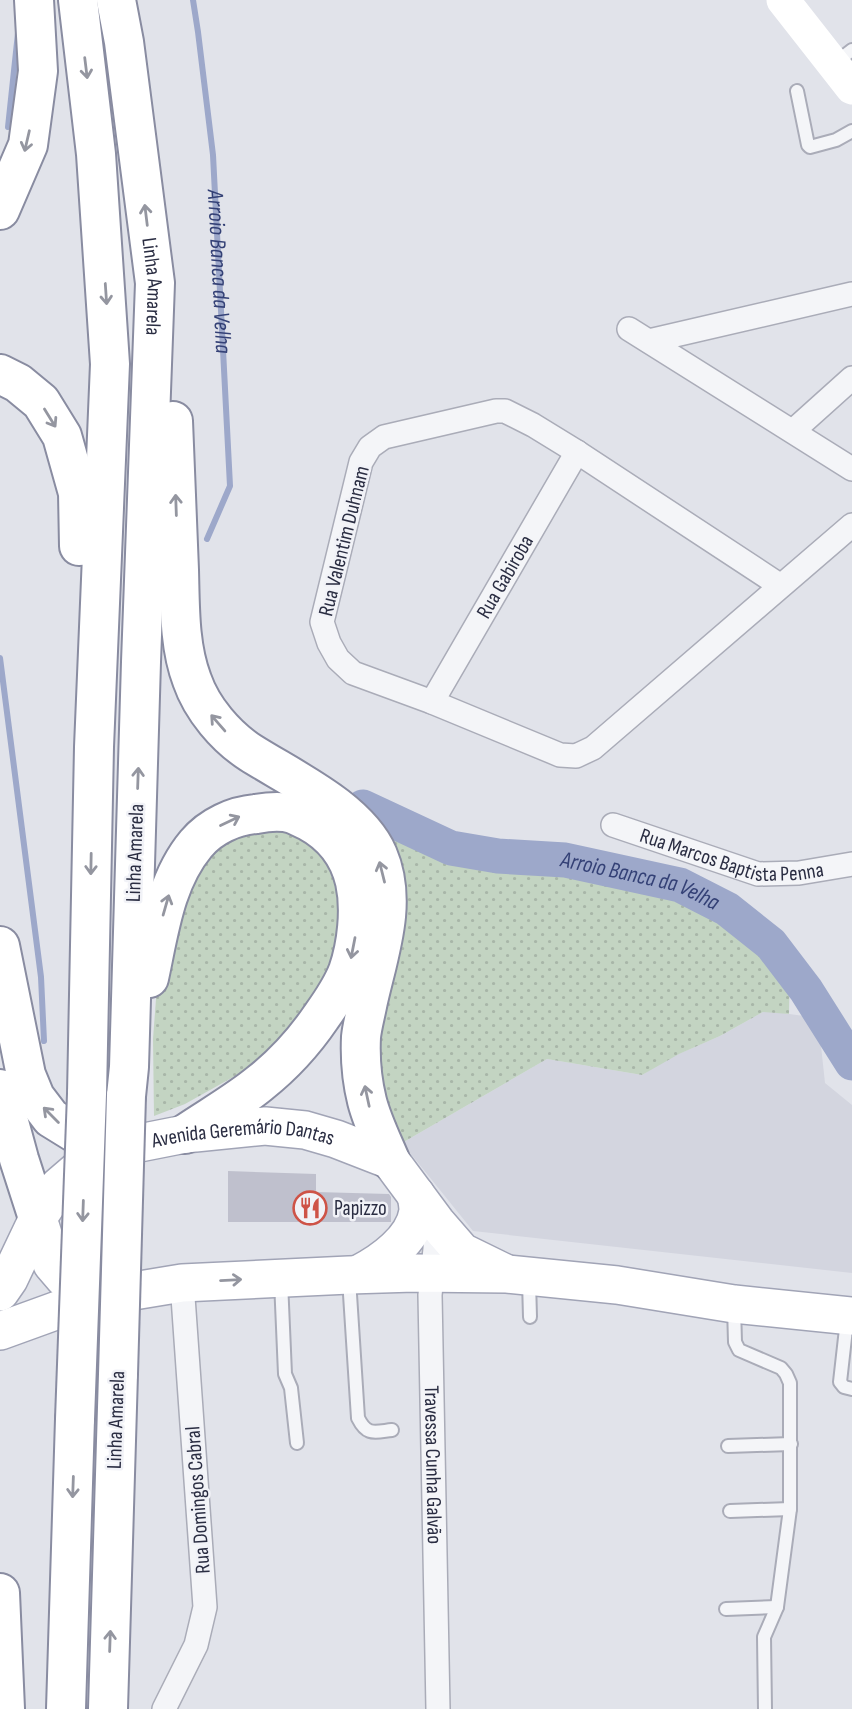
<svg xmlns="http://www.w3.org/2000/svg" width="852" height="1709" viewBox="0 0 852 1709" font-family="'Sofia Sans Condensed',sans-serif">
<defs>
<pattern id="grass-dots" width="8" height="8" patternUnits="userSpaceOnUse" patternTransform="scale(1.75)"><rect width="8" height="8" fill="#c3d4c2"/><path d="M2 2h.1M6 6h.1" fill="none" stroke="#a8b6a8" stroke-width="1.8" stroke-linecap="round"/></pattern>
</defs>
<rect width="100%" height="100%" fill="#e1e3ea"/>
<polygon fill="#d3d5df" points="763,1012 775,1012 818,1018 825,1083 852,1105 852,1273 473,1231 402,1143 547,1059 642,1075 667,1059 720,1036"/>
<g fill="url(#grass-dots)">
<polygon points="377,824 696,891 790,965 789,1014 763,1012 720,1036 679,1054 642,1075 547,1059 402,1143 376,1083"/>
<polygon points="271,828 299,836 323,851 337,877 338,922 331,965 301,1018 271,1052 235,1076 185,1104 154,1116 153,1039 156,999 177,902 214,843"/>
</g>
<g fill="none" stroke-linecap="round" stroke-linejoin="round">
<g stroke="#9da8ca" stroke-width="6">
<path id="s1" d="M193,0L198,32L213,155L230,486L207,539"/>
<polyline points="8,127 18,33"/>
<polyline points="0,658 41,977 44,1041"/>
</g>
<path stroke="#9da8ca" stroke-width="35" id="s2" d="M363,807L451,848L498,856L565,860L680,885L727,909L771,944L806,990L852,1063"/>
</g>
<polygon fill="#bfc0cd" points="228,1171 316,1174 316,1192 389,1194 391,1197 391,1222 228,1222"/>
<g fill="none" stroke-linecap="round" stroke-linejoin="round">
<defs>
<g id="lane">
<polyline points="834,64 852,50"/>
<polyline points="797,91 808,145 810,147 836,140 852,131"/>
<path d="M349,1279L358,1418C367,1436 374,1432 392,1430"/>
<polyline points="281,1281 285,1374 291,1388 297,1443"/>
<polyline points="529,1281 530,1317"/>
<polyline points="734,1307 735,1342 739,1350 781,1368 786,1374 790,1383 790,1509 777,1607 764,1637 765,1709"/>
<polyline points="847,1320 840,1382 844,1387 852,1389"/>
<polyline points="728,1446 791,1444"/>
<polyline points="730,1511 790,1509"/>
<polyline points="726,1609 777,1607"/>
</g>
<g id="street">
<polyline points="629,329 852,469"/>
<polyline points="649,341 852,294"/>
<polyline points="793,431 852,378"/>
<polyline points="781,586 577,452 533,425 505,411 496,411 384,437 370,447 361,462 322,622 329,643 338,659 353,673 432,702 560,755 576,756 593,748 852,525"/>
<path id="s3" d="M432,702L577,452"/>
<path id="s4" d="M613,825L758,874L799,873L852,864"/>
<path id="s5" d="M436,1222L435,1249L430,1295L438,1709"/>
<polyline points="164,1709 196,1645 205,1607 182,1283"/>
</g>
<g id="primary">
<polyline points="38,1218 52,1264 64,1278 91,1298"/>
<path d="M359,1274C382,1262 414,1240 418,1211C418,1206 417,1200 416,1195"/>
<path id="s6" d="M0,1292L9,1279L38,1218L58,1187L86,1163L109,1149L185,1134L265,1126L305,1130L336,1139L390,1160L436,1222L462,1252L503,1272"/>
<polyline points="0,1331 91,1298 182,1283 349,1275 414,1273 507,1274 617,1285 734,1304 852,1316"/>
</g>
<g id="highway">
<polyline points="78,0 96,154 110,364 94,747 87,1094"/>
<path id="s7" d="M116,0L124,42L155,283L141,662L129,1067L126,1096"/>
<polyline points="0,210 28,145 38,71 34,0"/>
<polyline points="0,374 18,383 41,402 62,436 78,493 79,546"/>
<path d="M173,421C175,471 177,520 179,570C180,606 179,646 192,680C202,709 226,737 251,753C292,779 358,809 378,855C399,904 377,958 367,1006C365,1016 362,1027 361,1037C360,1058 362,1081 367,1101C372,1121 382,1141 390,1160"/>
<polyline points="0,946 26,1075 35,1097 51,1118 85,1139 109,1149"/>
<path d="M149,978C159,932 165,881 196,844C211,826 234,816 256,814C267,812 283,811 293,814C298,816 303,819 308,821C332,834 349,855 355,882C361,909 357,945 348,971C342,987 331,1003 321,1017C304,1042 284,1064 260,1083C237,1102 210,1117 185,1134"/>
<polyline points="0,1089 19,1159 38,1218"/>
<polyline points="0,1593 5,1709"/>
<polyline points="66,1709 75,1419"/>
<polyline points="108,1709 118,1374"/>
</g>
</defs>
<use href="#lane" stroke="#aaacb8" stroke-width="16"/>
<use href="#street" stroke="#aaacb8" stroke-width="26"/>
<use href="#primary" stroke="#a1a4b6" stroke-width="40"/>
<use href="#highway" stroke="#898ca1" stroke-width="42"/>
<use href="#lane" stroke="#f4f5f8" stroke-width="12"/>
<use href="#street" stroke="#f4f5f8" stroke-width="23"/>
<polyline stroke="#fff" stroke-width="33" points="783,0 852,88"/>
<use href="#primary" stroke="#fff" stroke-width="37"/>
<use href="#highway" stroke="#fff" stroke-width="38"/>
<defs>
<g id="highway-bridge">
<polyline points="118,1374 126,1096"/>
<polyline points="75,1419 87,1094"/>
</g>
</defs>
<use href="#highway-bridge" stroke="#898ca1" stroke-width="42" stroke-linecap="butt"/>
<use href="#highway-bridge" stroke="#fff" stroke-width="38"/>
</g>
<defs><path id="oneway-shaft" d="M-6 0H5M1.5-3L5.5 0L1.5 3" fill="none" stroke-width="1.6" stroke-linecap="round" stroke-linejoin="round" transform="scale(1.75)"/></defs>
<g stroke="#9496a0">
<use href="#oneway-shaft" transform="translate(86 68) rotate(83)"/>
<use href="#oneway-shaft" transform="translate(27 141) rotate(103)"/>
<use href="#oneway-shaft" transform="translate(146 215) rotate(-97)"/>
<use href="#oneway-shaft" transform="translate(106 294) rotate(86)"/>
<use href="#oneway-shaft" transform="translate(50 418) rotate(58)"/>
<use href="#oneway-shaft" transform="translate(176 505) rotate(-92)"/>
<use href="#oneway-shaft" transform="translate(218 723) rotate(-131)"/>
<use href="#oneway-shaft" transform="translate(138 778) rotate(-88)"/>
<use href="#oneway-shaft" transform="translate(230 821) rotate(-25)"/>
<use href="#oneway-shaft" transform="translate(91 864) rotate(91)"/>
<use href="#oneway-shaft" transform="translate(382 872) rotate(-104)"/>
<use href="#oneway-shaft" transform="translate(166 905) rotate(-74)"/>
<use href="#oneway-shaft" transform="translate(353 948) rotate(101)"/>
<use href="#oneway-shaft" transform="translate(367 1096) rotate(-102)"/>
<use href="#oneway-shaft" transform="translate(51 1115) rotate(-135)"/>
<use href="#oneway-shaft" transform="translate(83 1211) rotate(92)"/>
<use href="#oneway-shaft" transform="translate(231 1280) rotate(-3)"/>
<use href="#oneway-shaft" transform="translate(73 1487) rotate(92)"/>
<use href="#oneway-shaft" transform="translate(110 1641) rotate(-88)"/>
</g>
<defs>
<symbol id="restaurant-ring" viewBox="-11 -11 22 22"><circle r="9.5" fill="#f1f2f7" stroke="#ce5347" stroke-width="1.5"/><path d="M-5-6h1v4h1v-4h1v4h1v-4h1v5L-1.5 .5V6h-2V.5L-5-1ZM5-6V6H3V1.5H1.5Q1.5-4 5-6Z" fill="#ce5347"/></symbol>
</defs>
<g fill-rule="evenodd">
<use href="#restaurant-ring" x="291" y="1189" width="38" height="38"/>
</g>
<g text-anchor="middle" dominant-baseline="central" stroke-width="5" stroke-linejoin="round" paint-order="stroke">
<g font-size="21" fill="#2a2d42" stroke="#f1f2f7">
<text stroke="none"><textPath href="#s7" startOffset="289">Linha Amarela</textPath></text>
<text transform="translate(344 541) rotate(-76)">Rua Valentim Duhnam</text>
<text stroke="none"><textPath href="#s3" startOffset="145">Rua Gabiroba</textPath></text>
<text stroke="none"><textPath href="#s4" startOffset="124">Rua Marcos Baptista Penna</textPath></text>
<text transform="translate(135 853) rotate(-88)">Linha Amarela</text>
<text stroke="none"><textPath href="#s6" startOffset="320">Avenida Geremário Dantas</textPath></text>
<text transform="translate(116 1420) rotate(-88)">Linha Amarela</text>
<text stroke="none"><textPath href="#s5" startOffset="243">Travessa Cunha Galvão</textPath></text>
<text transform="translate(198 1500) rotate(-94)">Rua Domingos Cabral</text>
</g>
<g font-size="21" fill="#2a2d42" stroke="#f1f2f7" text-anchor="start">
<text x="334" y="1208">Papizzo</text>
</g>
<g font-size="23" font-style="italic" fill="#344176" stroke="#f1f2f7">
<text stroke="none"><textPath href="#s1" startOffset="273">Arroio Banca da Velha</textPath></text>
<text stroke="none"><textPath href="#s2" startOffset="290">Arroio Banca da Velha</textPath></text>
</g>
</g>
</svg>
